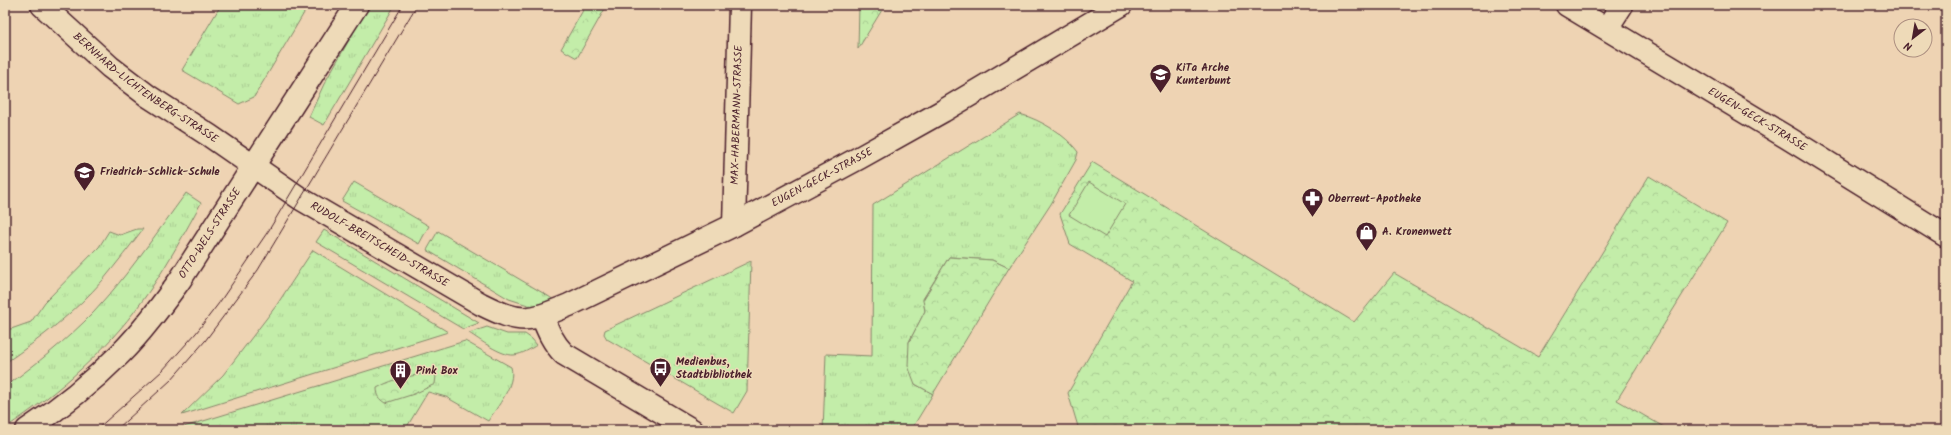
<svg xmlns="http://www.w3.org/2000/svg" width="1951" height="435" viewBox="0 0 1951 435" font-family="Kalam,sans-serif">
<defs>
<pattern id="grass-tufts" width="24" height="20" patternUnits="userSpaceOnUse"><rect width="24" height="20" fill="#c3eda9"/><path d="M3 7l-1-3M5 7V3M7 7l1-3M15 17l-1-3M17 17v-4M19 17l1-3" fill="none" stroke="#a9cb92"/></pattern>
<pattern id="forest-crowns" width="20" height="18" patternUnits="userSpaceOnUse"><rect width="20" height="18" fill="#c3eda9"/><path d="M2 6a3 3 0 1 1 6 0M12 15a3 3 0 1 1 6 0" fill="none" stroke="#a9cb92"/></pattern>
</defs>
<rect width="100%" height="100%" fill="#eed3b3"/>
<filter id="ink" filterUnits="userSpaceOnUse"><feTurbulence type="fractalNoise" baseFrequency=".025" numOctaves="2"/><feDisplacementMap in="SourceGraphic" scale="8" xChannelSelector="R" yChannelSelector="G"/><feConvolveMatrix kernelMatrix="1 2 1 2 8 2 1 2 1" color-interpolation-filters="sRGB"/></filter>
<g filter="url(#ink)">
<g fill="url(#grass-tufts)" stroke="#86866a">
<polygon points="221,5 301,5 307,8 254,97 239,104 182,70"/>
<polygon points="369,5 395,5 324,125 309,117 324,84"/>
<path d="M1020,114C1041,120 1066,135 1078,152L1076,160L1051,204L1009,268L992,260L949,257L923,299L925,311L909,342L915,384L933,394L911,430H823L826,354L872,356L873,205Z"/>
<polygon points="354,182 429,226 419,244 342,201"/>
<path d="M186,193L201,203C185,232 169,262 150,290C112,346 61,391 5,428V387C35,365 68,339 94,312C128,275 156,234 186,193Z"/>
<path d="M137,229H143C130,246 117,263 103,280C75,312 40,339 5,363V328L11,329L31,322L45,302L99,247L109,231L120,235Z"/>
<polygon points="324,230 479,323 463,329 316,242"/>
<polygon points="438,231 548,296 554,300 531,306 509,299 427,250"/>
<polygon points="313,250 448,332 182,415 223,375 276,306"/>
<polygon points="751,261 747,391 734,413 607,339 604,334 605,330"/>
<path d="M487,327L507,334H525L532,339L537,345C530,349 523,354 514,355C501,356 480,340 469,333Z"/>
<path d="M465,341L511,367C516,385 497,407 488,421L446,397L428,392L405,430H174Z"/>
</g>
<g fill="url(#forest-crowns)" stroke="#86866a">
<polygon points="586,5 607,5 577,58 561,49"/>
<polygon points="859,5 885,5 858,49"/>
<polygon points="1092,162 1354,322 1394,273 1538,357 1649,176 1727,223 1617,400 1669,430 1079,430 1068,393 1132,281 1070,244 1060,214"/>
<polygon points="949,257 992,260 1009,268 933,394 915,384 908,366 909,342 925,311 923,300"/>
<path d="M431,372L436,376L435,384L414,394L386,403C380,399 377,396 377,388C396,377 410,377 431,372Z"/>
</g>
<polygon fill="#c3eda9" stroke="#86866a" points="1089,182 1125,204 1105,237 1069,215"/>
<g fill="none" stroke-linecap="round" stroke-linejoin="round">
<defs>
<g id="minor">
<path id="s1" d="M42,5L110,67L148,96L210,136L301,199L481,304C521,324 528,322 569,305L734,225L859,158L943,111L1121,5"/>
<path id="s2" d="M1567,5L1788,138L1946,236"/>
<polyline points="1607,28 1622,5"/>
<path id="s3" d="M734,225L740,5"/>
<path d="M542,316C548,331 553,343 564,354L692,430"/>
</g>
<g id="tertiary">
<path id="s4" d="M27,430C60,408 92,382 120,354C142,332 161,306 180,280L357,5"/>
</g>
</defs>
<use href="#minor" stroke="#4a1f2b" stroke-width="25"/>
<use href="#tertiary" stroke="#4a1f2b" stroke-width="25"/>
<use href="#minor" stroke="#eedab8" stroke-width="22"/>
<use href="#tertiary" stroke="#eedab8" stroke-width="22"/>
<g stroke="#4a1f2b" stroke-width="1">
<polyline points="96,430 162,371 196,333 219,303 269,230 403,5"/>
<polyline points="116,430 171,380 205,341 258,270 417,5"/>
</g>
</g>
</g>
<defs>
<symbol id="school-pin" viewBox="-11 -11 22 30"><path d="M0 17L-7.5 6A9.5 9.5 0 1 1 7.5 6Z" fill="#4a1f2b" stroke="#eedab8"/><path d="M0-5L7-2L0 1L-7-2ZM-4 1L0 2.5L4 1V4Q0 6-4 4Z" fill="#fff"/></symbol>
<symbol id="pharmacy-pin" viewBox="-11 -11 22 30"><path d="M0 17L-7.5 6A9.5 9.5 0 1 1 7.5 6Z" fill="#4a1f2b" stroke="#eedab8"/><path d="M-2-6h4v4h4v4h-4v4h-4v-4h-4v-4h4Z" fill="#fff"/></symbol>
<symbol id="shop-pin" viewBox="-11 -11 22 30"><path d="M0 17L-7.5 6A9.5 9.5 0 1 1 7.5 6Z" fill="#4a1f2b" stroke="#eedab8"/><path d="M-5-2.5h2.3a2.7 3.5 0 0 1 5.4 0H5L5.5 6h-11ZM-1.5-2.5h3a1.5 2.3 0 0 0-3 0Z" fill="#fff"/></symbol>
<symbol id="bus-pin" viewBox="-11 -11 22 30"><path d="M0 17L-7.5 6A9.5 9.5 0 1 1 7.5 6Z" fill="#4a1f2b" stroke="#eedab8"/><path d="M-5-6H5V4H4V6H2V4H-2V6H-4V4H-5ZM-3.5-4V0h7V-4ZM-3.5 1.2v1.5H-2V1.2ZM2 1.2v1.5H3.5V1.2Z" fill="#fff"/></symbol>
<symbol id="building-pin" viewBox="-11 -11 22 30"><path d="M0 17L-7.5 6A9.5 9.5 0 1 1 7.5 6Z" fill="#4a1f2b" stroke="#eedab8"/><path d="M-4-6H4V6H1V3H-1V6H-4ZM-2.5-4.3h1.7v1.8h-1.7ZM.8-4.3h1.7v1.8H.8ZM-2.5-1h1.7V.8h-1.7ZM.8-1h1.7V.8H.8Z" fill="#fff"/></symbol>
</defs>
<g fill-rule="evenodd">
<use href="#school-pin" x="1148" y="62" width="25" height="34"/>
<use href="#school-pin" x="72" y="160" width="25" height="34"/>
<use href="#pharmacy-pin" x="1300" y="186" width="25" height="34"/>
<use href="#shop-pin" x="1354" y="220" width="25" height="34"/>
<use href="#bus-pin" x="648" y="356" width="25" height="34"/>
<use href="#building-pin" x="388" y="358" width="25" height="34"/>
</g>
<g text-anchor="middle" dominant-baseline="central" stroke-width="3" stroke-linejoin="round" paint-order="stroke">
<g font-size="11" font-weight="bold" fill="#4a1f2b" stroke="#eedab8" text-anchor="start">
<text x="1176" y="68">KiTa Arche<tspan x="1176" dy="13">Kunterbunt</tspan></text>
<text x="100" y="172">Friedrich-Schlick-Schule</text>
<text x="1328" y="199">Oberreut-Apotheke</text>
<text x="1382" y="232">A. Kronenwett</text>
<text x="676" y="362">Medienbus,<tspan x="676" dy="13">Stadtbibliothek</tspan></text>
<text x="416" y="371">Pink Box</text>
</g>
<g font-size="11" fill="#4a1f2b" stroke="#eedab8">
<text stroke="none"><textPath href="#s1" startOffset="133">BERNHARD-LICHTENBERG-STRASSE</textPath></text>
<text stroke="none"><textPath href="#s3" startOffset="110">MAX-HABERMANN-STRASSE</textPath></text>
<text stroke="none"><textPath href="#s2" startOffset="222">EUGEN-GECK-STRASSE</textPath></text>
<text stroke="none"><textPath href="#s1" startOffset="909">EUGEN-GECK-STRASSE</textPath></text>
<text stroke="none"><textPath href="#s4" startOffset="271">OTTO-WELS-STRASSE</textPath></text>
<text stroke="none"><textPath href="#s1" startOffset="415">RUDOLF-BREITSCHEID-STRASSE</textPath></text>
</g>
</g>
<rect width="1951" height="435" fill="none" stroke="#eedab8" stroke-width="20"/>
<rect x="10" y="10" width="1931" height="415" fill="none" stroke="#4a1f2b" stroke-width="1.5" filter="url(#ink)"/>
<g transform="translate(1913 38) rotate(211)"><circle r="19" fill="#eedab8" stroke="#ac8f80"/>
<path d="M0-3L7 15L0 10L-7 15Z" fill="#4a1f2b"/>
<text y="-6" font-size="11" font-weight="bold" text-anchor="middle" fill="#4a1f2b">N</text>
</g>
</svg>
